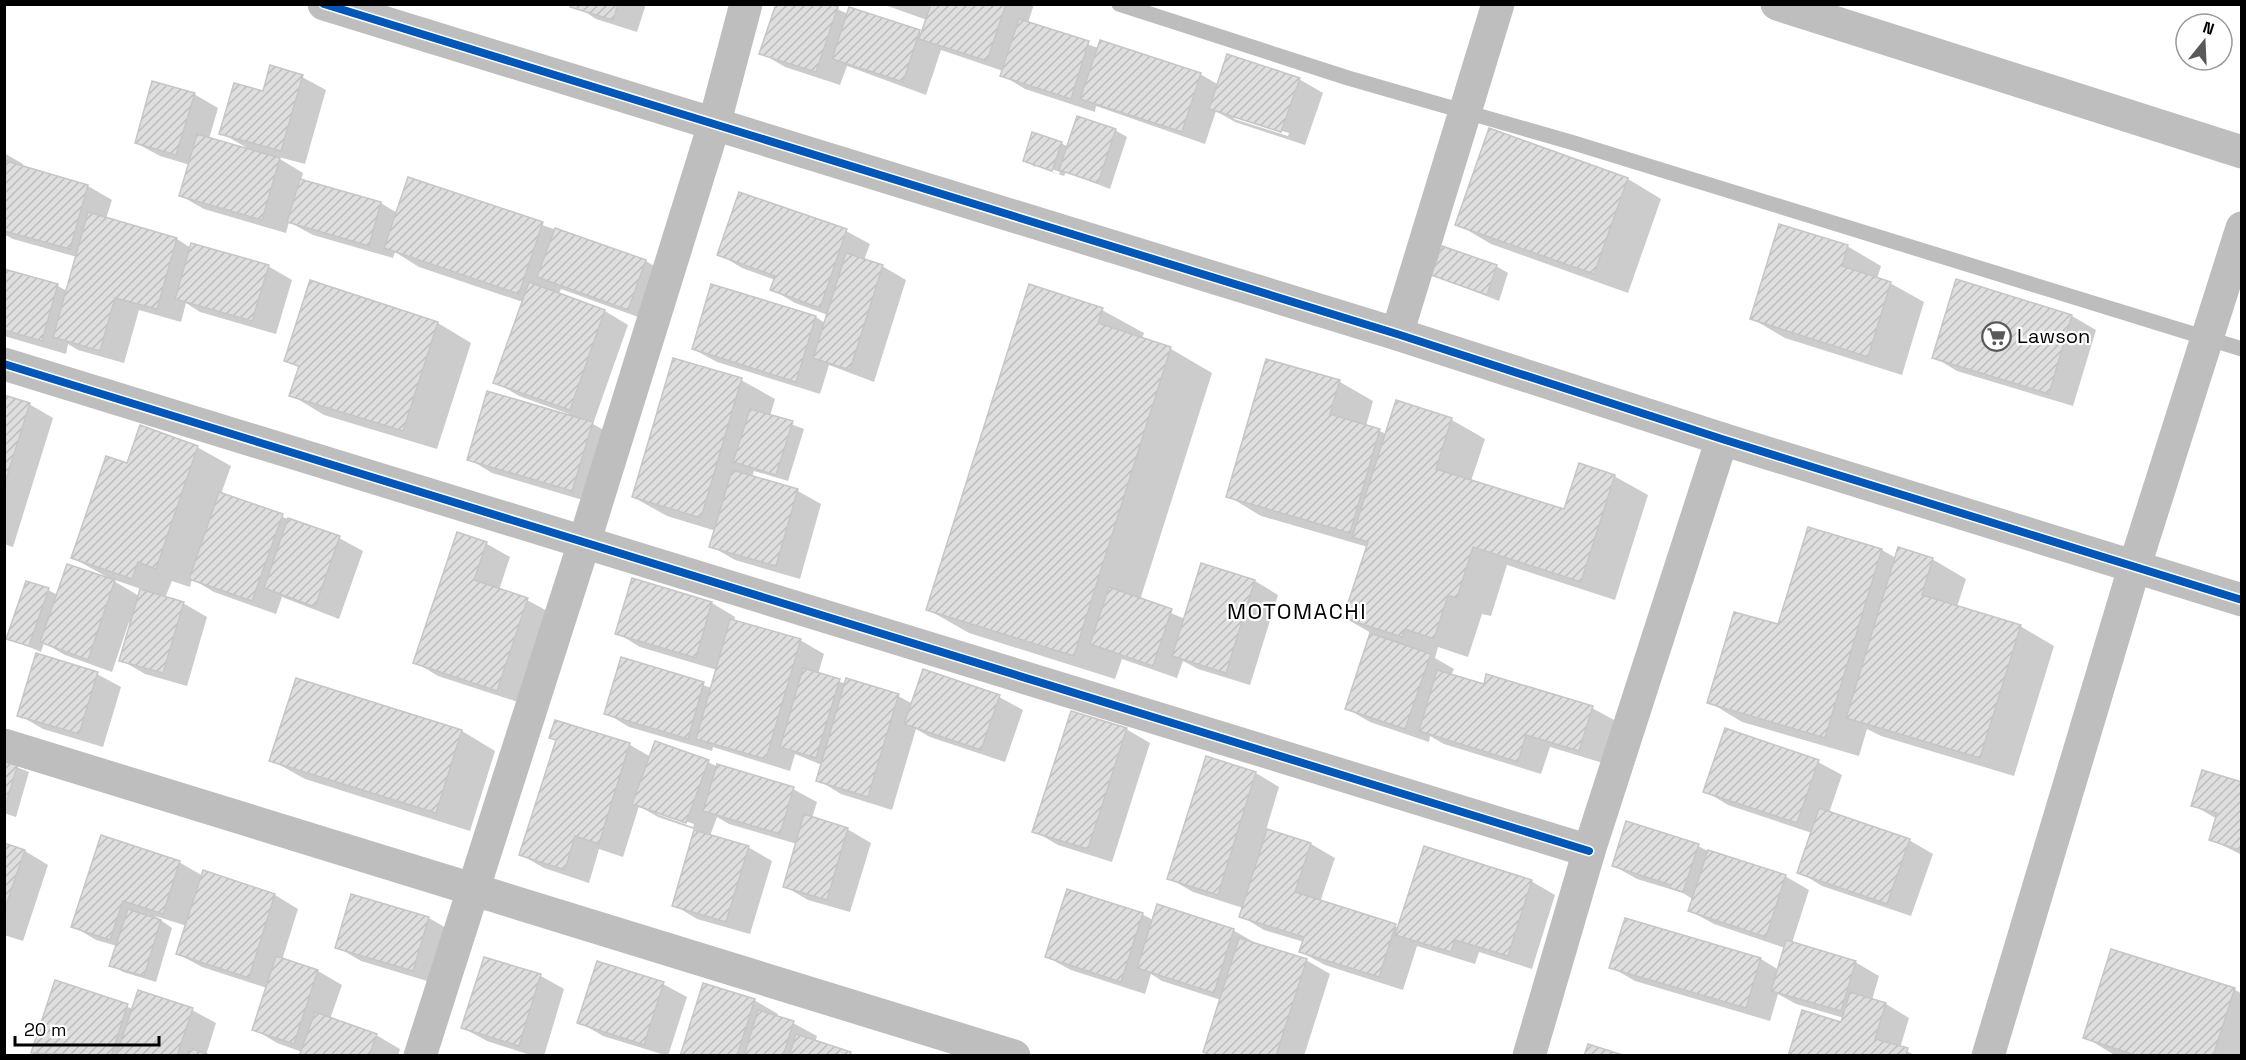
<svg xmlns="http://www.w3.org/2000/svg" width="2246" height="1060" viewBox="0 0 2246 1060" font-family="'Space Grotesk',sans-serif">
<defs>
<pattern id="building-hatch" width="6" height="6" patternUnits="userSpaceOnUse" patternTransform="scale(1.5)"><rect width="6" height="6" fill="#dedede"/><path d="M-1 1l2-2M0 6l6-6M5 7l2-2" fill="none" stroke="#bdbdbd"/></pattern>
</defs>
<rect width="100%" height="100%" fill="#fff"/>
<g fill="#0003" fill-rule="evenodd">
<polygon points="573,4 646,4 637,32 596,19"/>
<path d="M826,4L848,14L923,34L927,20L882,4H1034L1028,23L1098,48L1200,74L1219,85L1299,79L1323,93L1305,145L1235,122L1216,111L1205,144L1096,106L1095,112L1025,89L1002,75L1003,71L941,50L926,95L847,66L840,85L785,67L761,53ZM1234,116L1289,133L1288,136L1234,119Z"/>
<polygon points="302,77 326,90 305,164 275,156 303,173 301,180 381,203 397,213 409,179 646,261 669,275 652,322 561,289 559,293 605,311 628,325 593,424 616,437 596,504 492,473 469,459 569,416 569,414 519,396 495,382 523,302 419,267 395,252 393,258 313,235 289,222 286,233 204,209 181,196 190,165 160,156 136,143 194,94 218,108 209,139 249,149 221,133 264,93"/>
<polygon points="1115,130 1127,137 1110,189 1066,172 1064,176 1036,167 1059,174 1060,172 1035,164 1035,167 1025,160 1061,143 1068,147"/>
<polygon points="4,153 23,164 22,167 88,186 112,200 106,219 177,239 191,248 268,266 292,280 276,334 200,312 186,303 181,322 139,310 124,363 78,350 68,344 66,354 4,336 4,270 58,286 67,291 77,257 13,239 4,234"/>
<polygon points="1628,179 1661,199 1628,293 1491,244 1457,224"/>
<polygon points="846,231 870,244 864,260 882,266 906,280 874,382 829,365 820,394 717,362 693,349 712,286 816,317 825,323 828,315 795,303 772,289 775,280 742,268 719,254"/>
<polygon points="1847,246 1881,266 1877,279 1890,283 1924,302 1902,375 1785,338 1751,318"/>
<polygon points="1496,266 1508,273 1499,301 1433,275"/>
<polygon points="1957,281 2072,316 2096,330 2073,406 1957,371 1934,357"/>
<polygon points="1102,310 1144,333 1142,339 1171,349 1212,373 1140,600 1185,619 1202,565 1255,581 1278,595 1250,685 1198,669 1183,661 1177,678 1122,659 1115,679 969,633 927,609"/>
<polygon points="438,323 471,343 437,449 324,415 291,395 300,368 286,360"/>
<polygon points="1267,361 1340,382 1373,401 1366,426 1387,434 1397,402 1452,420 1485,439 1471,481 1565,511 1614,476 1648,495 1615,600 1507,565 1491,616 1482,614 1468,657 1438,647 1435,658 1454,669 1451,676 1485,686 1592,708 1616,721 1603,763 1550,747 1541,774 1444,744 1430,736 1429,742 1370,722 1346,708 1371,633 1345,618 1368,547 1261,516 1228,496"/>
<polygon points="741,380 775,399 770,416 804,429 788,481 754,471 752,477 798,491 821,504 800,579 735,560 711,546 716,531 667,516 633,497"/>
<polygon points="4,395 29,404 53,418 13,547 4,544"/>
<path d="M197,447L231,466L221,494L339,538L363,551L339,619L282,597L276,614L214,592L192,579L190,587L172,581L165,598L183,603L207,617L187,686L145,674L121,660L132,623L129,622L112,672L65,655L44,643L41,652L8,638L48,590L58,595L107,577L73,558L128,465ZM115,580L141,589L139,596L114,581Z"/>
<polygon points="1809,529 1882,550 1896,558 1932,559 1966,579 1957,607 2020,626 2054,646 2014,776 1881,736 1867,729 1859,756 1742,722 1709,702 1779,626"/>
<polygon points="458,534 487,544 510,557 499,590 527,600 551,613 521,703 438,676 415,662"/>
<polygon points="633,580 712,603 735,617 734,621 800,640 824,654 818,674 846,684 898,696 913,704 999,697 1023,710 1005,762 930,737 916,729 892,810 841,794 818,780 822,765 795,754 790,771 713,747 712,751 629,727 606,713 622,659 712,688 717,670 640,647 617,633"/>
<polygon points="97,674 121,687 103,747 43,729 19,715"/>
<polygon points="296,679 462,731 495,751 470,831 305,779 271,760"/>
<path d="M556,722L630,745L651,757L708,762L718,767L793,789L817,802L812,818L847,829L871,843L850,912L808,900L784,886L797,844L729,824L717,817L710,836L748,847L772,861L750,934L697,919L674,905L696,830L658,817L639,806L623,857L599,849L589,883L544,868L521,855L557,741L550,737ZM657,811L694,824L693,827L657,814Z"/>
<polygon points="1126,729 1150,743 1112,862 1058,845 1034,831"/>
<polygon points="4,762 29,772 16,817 4,813"/>
<polygon points="1818,762 1842,775 1829,813 1909,840 1933,854 1911,916 1822,886 1799,872 1812,833 1728,805 1705,791"/>
<polygon points="1256,773 1279,787 1266,830 1311,844 1335,858 1320,902 1399,928 1531,881 1555,895 1532,969 1479,952 1475,964 1417,946 1403,990 1325,965 1301,952 1304,942 1264,930 1241,916 1243,908 1193,892 1169,878"/>
<polygon points="2242,784 2242,855 2210,839 2217,819 2193,805"/>
<polygon points="4,844 25,851 48,865 23,941 4,935"/>
<polygon points="1698,846 1708,851 1785,876 1809,890 1792,943 1855,962 1879,976 1872,1000 1886,1004 1909,1018 1900,1048 1917,1056 1789,1056 1842,1024 1844,1018 1796,1004 1778,994 1770,1021 1635,981 1611,967 1626,919 1761,959 1779,970 1785,948 1714,924 1690,911 1694,900 1683,893 1637,879 1614,866"/>
<polygon points="179,862 203,876 275,895 298,909 282,960 318,971 342,985 330,1019 376,1035 400,1049 398,1056 301,1056 302,1052 277,1043 254,1029 267,988 202,967 178,954 187,926 155,916 172,928 156,982 123,972 111,965 117,946 96,940 73,926"/>
<polygon points="352,896 429,918 453,932 437,984 361,961 337,947"/>
<polygon points="1142,914 1153,920 1233,930 1257,944 1306,960 1330,974 1304,1056 1212,1056 1205,1052 1221,1000 1162,981 1151,974 1145,994 1071,970 1047,957"/>
<polygon points="485,958 541,976 564,989 544,1056 533,1056 487,1041 463,1028"/>
<polygon points="56,981 133,1009 192,1010 216,1023 206,1055 208,1056 38,1056 33,1053"/>
<polygon points="663,984 687,997 668,1056 603,1036 579,1022"/>
<polygon points="2234,989 2242,994 2242,1056 2116,1056 2085,1037"/>
<polygon points="754,1000 778,1014 777,1017 793,1023 817,1036 815,1042 855,1056 682,1056"/>
</g>
<g fill="none" stroke-linecap="round" stroke-linejoin="round">
<polyline stroke="#bdbdbd" stroke-width="15" points="1119,4 1348,78 1574,143 2242,349"/>
</g>
<g fill="url(#building-hatch)" stroke="#c6c6c6" stroke-width="1.5">
<polygon points="571,4 618,4 613,20 570,7"/>
<polygon points="776,4 831,4 838,7 816,72 759,54"/>
<polygon points="931,4 1006,4 987,61 919,39"/>
<polygon points="849,7 920,30 903,82 832,59"/>
<polygon points="1019,19 1089,41 1071,99 1000,76"/>
<polygon points="1100,40 1201,73 1182,132 1080,99"/>
<polygon points="1227,54 1300,78 1281,132 1209,109"/>
<polygon points="270,65 303,75 281,151 219,134 234,83 263,91"/>
<polygon points="152,81 195,93 176,155 135,143"/>
<polygon points="1077,116 1116,129 1098,183 1059,170"/>
<polygon points="1489,128 1628,178 1594,274 1455,225"/>
<polygon points="1032,132 1062,142 1052,171 1023,161"/>
<polygon points="197,134 280,158 262,220 179,196"/>
<polygon points="6,161 88,185 70,249 4,231"/>
<polygon points="408,177 543,222 519,294 384,248"/>
<polygon points="300,179 381,202 369,246 287,222"/>
<polygon points="739,192 847,229 820,308 770,290 775,276 717,255"/>
<polygon points="88,212 177,238 157,309 115,298 100,351 53,337"/>
<polygon points="1779,224 1848,245 1842,266 1891,282 1868,357 1750,319"/>
<polygon points="555,228 646,260 628,310 537,277"/>
<polygon points="191,243 269,265 252,321 175,299"/>
<polygon points="1442,246 1497,265 1487,295 1431,275"/>
<polygon points="846,253 883,265 850,370 813,358"/>
<polygon points="4,269 58,284 42,341 4,330"/>
<polygon points="1956,279 2072,315 2049,394 1932,358"/>
<polygon points="310,280 438,322 403,431 289,396 299,366 284,361"/>
<polygon points="529,282 605,310 570,410 493,383"/>
<polygon points="711,284 816,316 796,382 692,349"/>
<polygon points="1029,284 1103,308 1098,323 1171,347 1074,656 926,610"/>
<polygon points="673,358 742,378 701,518 632,497"/>
<polygon points="1266,359 1340,380 1330,414 1380,429 1350,533 1226,497"/>
<polygon points="487,391 593,422 572,491 467,460"/>
<polygon points="4,395 30,403 4,486"/>
<polygon points="1396,400 1452,418 1436,469 1564,509 1579,463 1615,475 1581,582 1473,547 1457,598 1448,595 1434,639 1405,629 1402,637 1343,618 1368,542 1352,537"/>
<polygon points="750,409 793,421 776,475 733,462"/>
<polygon points="140,425 198,446 156,569 138,562 132,579 71,558 106,456 127,463"/>
<polygon points="732,470 798,489 776,566 709,547"/>
<polygon points="219,492 283,514 252,601 189,579"/>
<polygon points="288,518 340,536 315,607 264,588"/>
<polygon points="1808,527 1882,549 1825,738 1707,703 1734,612 1778,624"/>
<polygon points="457,532 487,542 474,580 528,598 497,691 413,663"/>
<polygon points="1898,547 1933,558 1922,595 2021,625 1980,758 1846,718"/>
<polygon points="1201,563 1255,580 1226,673 1172,656"/>
<polygon points="67,564 115,580 88,660 40,642"/>
<polygon points="632,578 712,602 696,658 615,634"/>
<polygon points="26,581 49,588 29,646 6,639"/>
<polygon points="1109,587 1172,609 1153,666 1090,644"/>
<polygon points="140,589 184,602 163,673 119,661"/>
<polygon points="730,619 801,639 766,759 696,739"/>
<polygon points="1370,633 1431,654 1405,729 1345,709"/>
<polygon points="36,653 98,672 79,734 17,716"/>
<polygon points="621,657 704,682 688,739 604,714"/>
<polygon points="803,668 840,679 816,758 780,747"/>
<polygon points="923,669 1000,695 981,750 904,724"/>
<polygon points="1437,670 1484,684 1486,674 1593,706 1579,751 1526,735 1518,762 1419,731"/>
<polygon points="296,678 462,730 436,813 269,761"/>
<polygon points="846,678 899,694 868,797 816,781"/>
<polygon points="1071,711 1127,728 1088,849 1032,832"/>
<polygon points="555,720 630,743 599,844 575,836 565,870 519,855 556,740 549,738"/>
<polygon points="1725,728 1819,760 1797,823 1703,792"/>
<polygon points="655,741 709,760 686,823 632,804"/>
<polygon points="1206,756 1256,772 1218,895 1167,879"/>
<polygon points="4,760 18,764 4,810"/>
<polygon points="717,764 794,787 780,834 703,811"/>
<polygon points="2202,770 2242,782 2242,851 2209,840 2217,813 2191,806"/>
<polygon points="1819,808 1910,839 1887,904 1797,873"/>
<polygon points="804,814 848,828 827,900 783,887"/>
<polygon points="1626,821 1699,844 1683,892 1670,888 1671,885 1612,866"/>
<polygon points="1267,829 1311,843 1295,892 1396,924 1379,977 1299,952 1304,937 1239,917"/>
<polygon points="694,830 749,846 726,922 672,906"/>
<polygon points="101,835 180,861 163,914 123,901 110,940 71,927"/>
<polygon points="4,843 25,850 4,911"/>
<polygon points="1424,846 1532,880 1508,956 1455,940 1451,952 1395,935"/>
<polygon points="1708,850 1786,875 1766,937 1688,911"/>
<polygon points="203,870 275,894 249,978 176,954"/>
<polygon points="1067,889 1143,913 1121,982 1045,957"/>
<polygon points="351,894 429,917 413,971 335,948"/>
<polygon points="1157,904 1234,929 1214,993 1137,968"/>
<polygon points="128,909 161,920 144,976 109,966"/>
<polygon points="1625,918 1761,958 1746,1008 1609,968"/>
<polygon points="1239,938 1307,959 1276,1056 1213,1056 1203,1052"/>
<polygon points="1786,940 1856,961 1841,1011 1771,991"/>
<polygon points="2111,949 2235,988 2213,1056 2138,1056 2083,1038"/>
<polygon points="276,956 318,970 294,1044 252,1030"/>
<polygon points="484,957 541,974 519,1046 461,1028"/>
<polygon points="597,961 664,982 644,1045 577,1023"/>
<polygon points="55,980 128,1004 111,1056 31,1053"/>
<polygon points="703,983 755,999 737,1056 680,1056"/>
<polygon points="138,990 193,1008 177,1056 116,1056"/>
<polygon points="1850,992 1886,1003 1875,1039 1908,1048 1906,1056 1788,1056 1802,1010 1841,1022"/>
<polygon points="758,1010 794,1021 783,1056 744,1056"/>
<polygon points="315,1012 377,1034 369,1056 299,1056"/>
<polygon points="796,1034 851,1052 850,1056 789,1056"/>
<polygon points="1588,1044 1626,1056 1584,1056"/>
<polygon points="190,1048 212,1056 187,1056"/>
</g>
<g fill="none" stroke-linecap="round" stroke-linejoin="round">
<g stroke="#bebebe" stroke-width="33">
<polyline points="324,4 1397,334 1722,439 2242,600"/>
<polyline points="1777,4 2242,152"/>
<polyline points="1397,334 1498,4"/>
<polyline points="4,364 1589,851"/>
<polyline points="4,745 1014,1056"/>
<polyline points="420,1056 584,543 714,125 746,4"/>
<polyline points="1529,1056 1589,851 1722,439"/>
<polyline points="1988,1056 2135,565 2242,228"/>
</g>
<defs>
<g id="cycleway">
<polyline points="324,4 1397,334 1722,439 2242,600"/>
<polyline points="4,364 1589,851"/>
</g>
</defs>
<use href="#cycleway" stroke="#fff" stroke-width="11"/>
<use href="#cycleway" stroke="#0057b8" stroke-width="8"/>
</g>
<defs>
<symbol id="supermarket-ring" viewBox="-11 -11 22 22"><circle r="9.5" fill="#fff" stroke="#595959" stroke-width="1.5"/><path d="M-6-5.5h2.5l.6 2H6L4.5 2H-2.5L-4.4-4H-6ZM-1.5 3.2a1.3 1.3 0 1 0 .1 0ZM3 3.2a1.3 1.3 0 1 0 .1 0Z" fill="#595959"/></symbol>
</defs>
<g fill-rule="evenodd">
<use href="#supermarket-ring" x="1980" y="320" width="33" height="33"/>
</g>
<g text-anchor="middle" dominant-baseline="central" stroke-width="4.5" stroke-linejoin="round" paint-order="stroke">
<g font-size="20" fill="#000" stroke="#fff" text-anchor="start">
<text x="2017" y="336">Lawson</text>
</g>
<g font-size="22" letter-spacing="1.5" fill="#000" stroke="#fff">
<text x="1297" y="611">MOTOMACHI</text>
</g>
</g>
<rect width="2246" height="1060" fill="none" stroke="#000000" stroke-width="12"/>
<g transform="translate(2204 42) rotate(18)"><circle r="28" fill="#ffffff" stroke="#999999" stroke-width="1.5"/>
<path d="M0-4.5L10 22L0 15L-10 22Z" fill="#595959"/>
<text y="-9" font-size="16" font-weight="bold" text-anchor="middle" fill="#000000">N</text>
</g>
<path d="M15 1036v9h144v-9" fill="none" stroke="#000000" stroke-width="3"/>
<text x="24" y="1036" font-size="18" fill="#000000" stroke="#ffffff" stroke-width="4.5" paint-order="stroke">20 m</text>
</svg>
